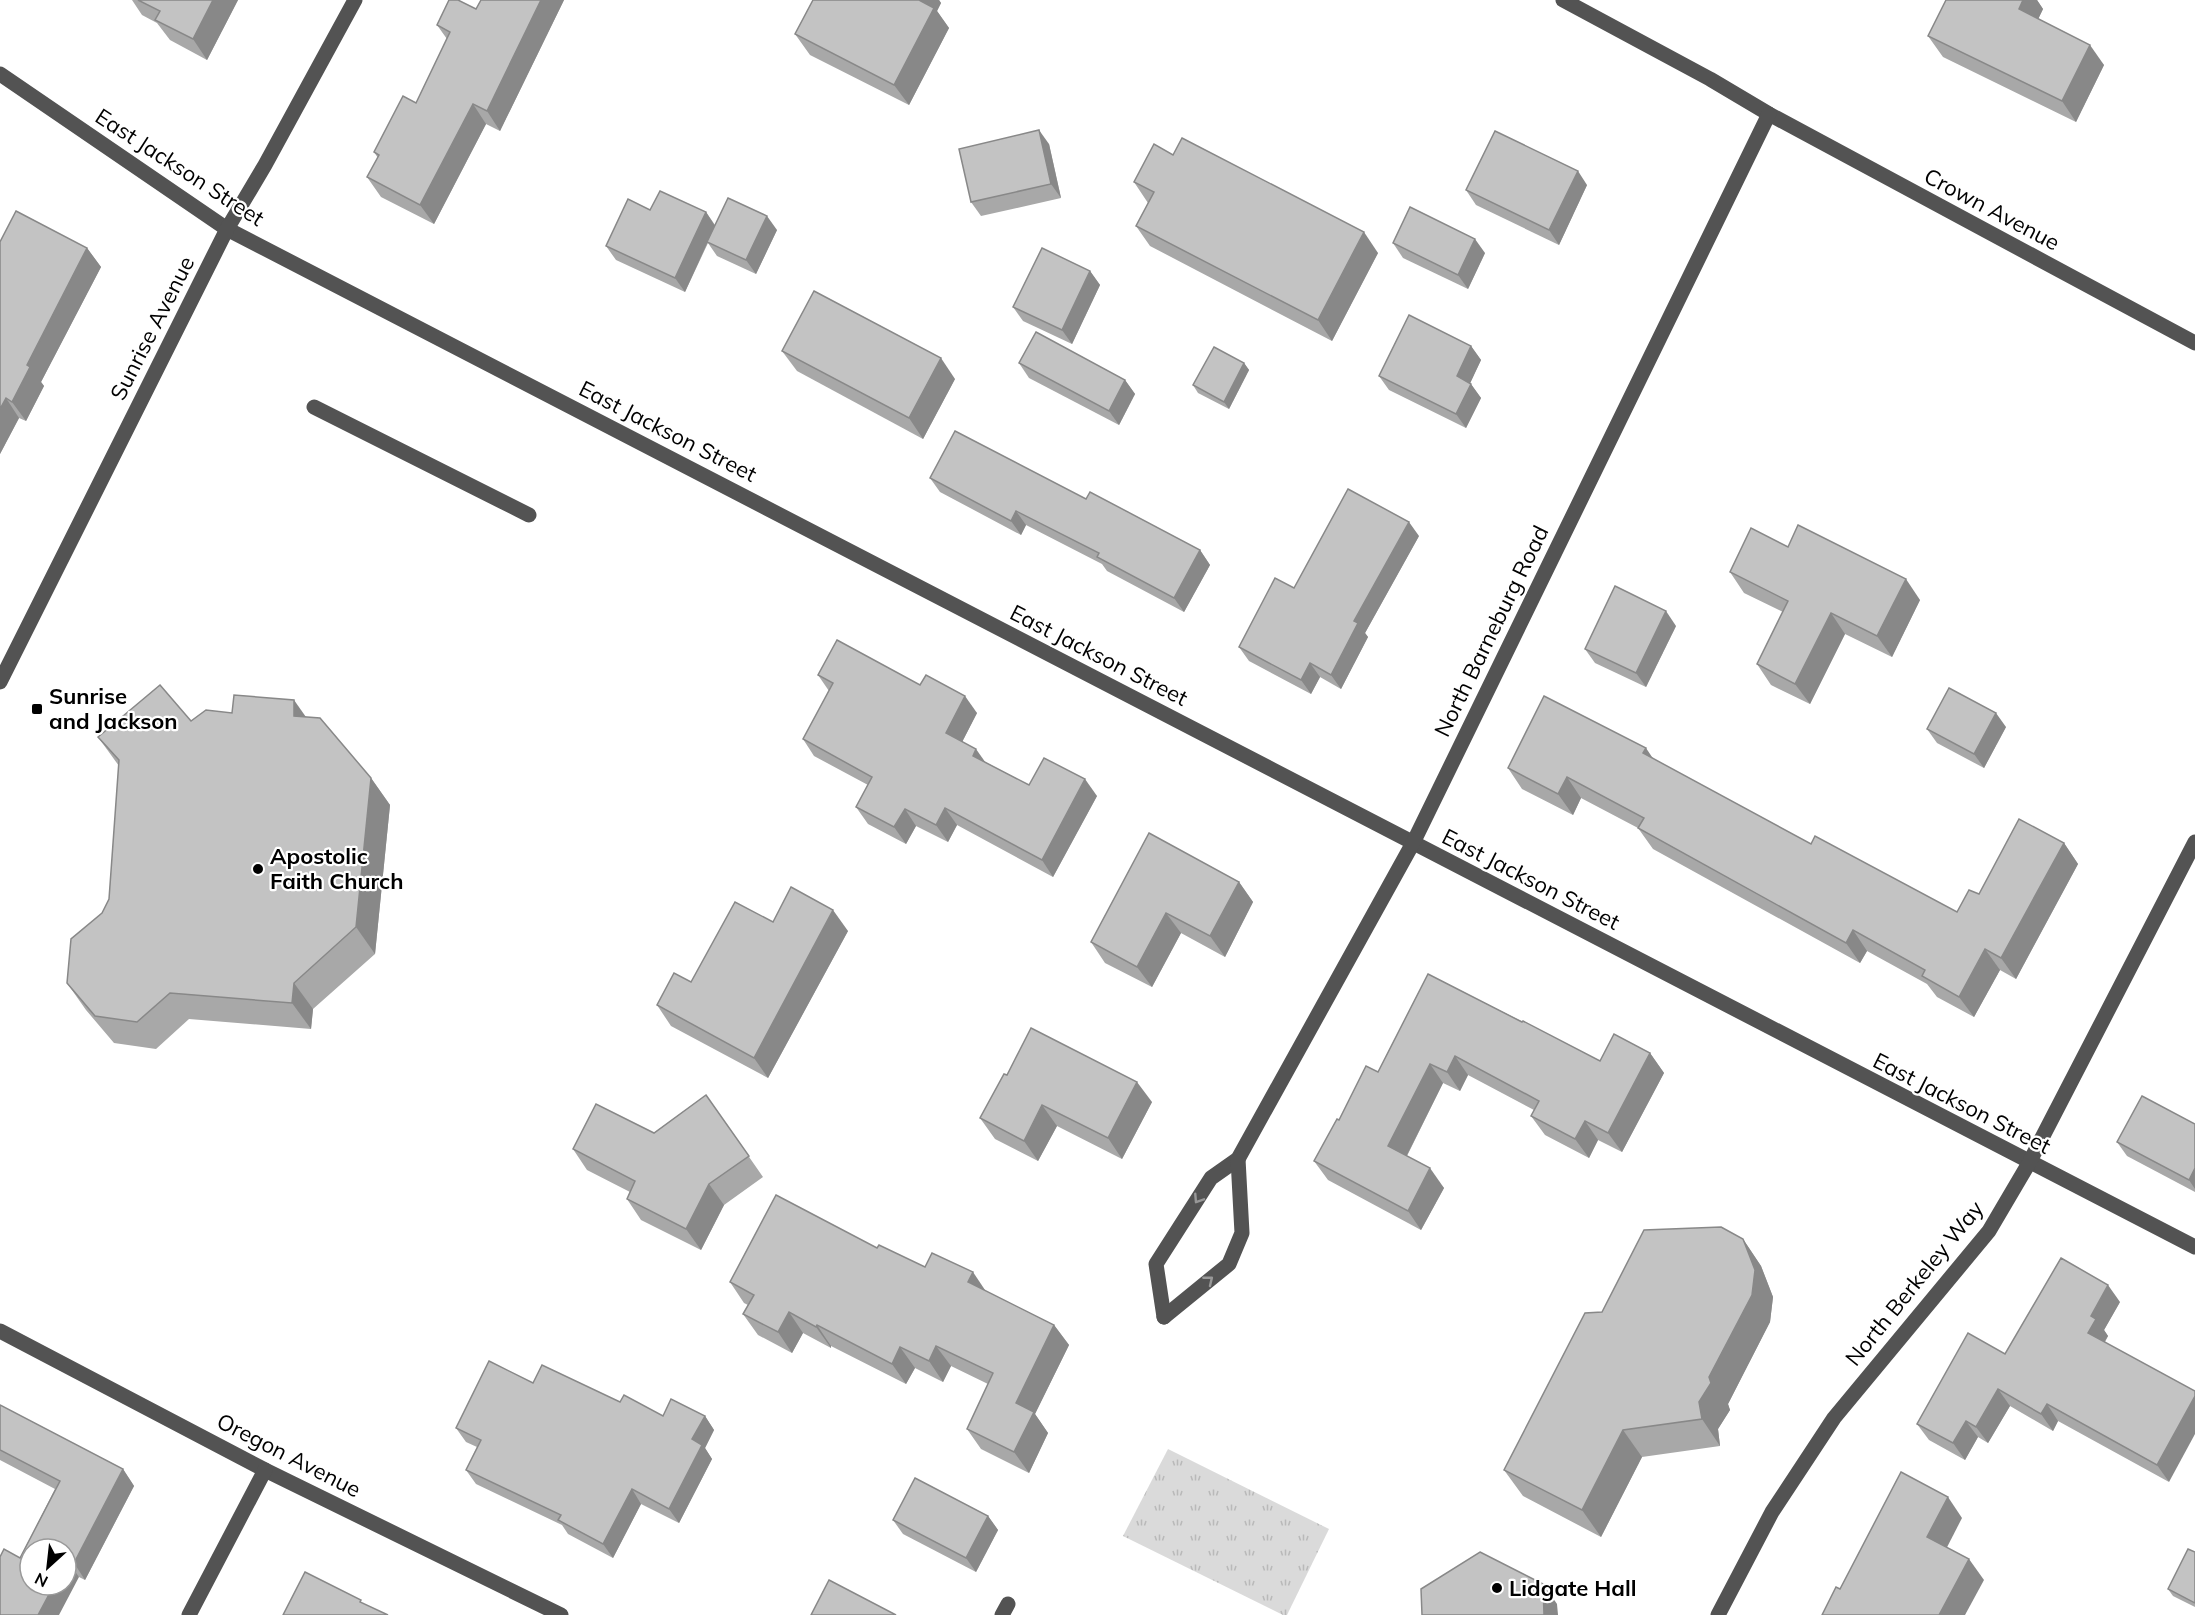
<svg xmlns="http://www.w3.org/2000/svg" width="2195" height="1615" viewBox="0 0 2195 1615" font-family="Mulish,sans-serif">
<defs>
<pattern id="park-tufts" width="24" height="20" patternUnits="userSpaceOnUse" patternTransform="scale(1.5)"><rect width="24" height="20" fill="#dadada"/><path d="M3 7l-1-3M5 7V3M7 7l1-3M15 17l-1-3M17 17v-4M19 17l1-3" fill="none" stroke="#b9b9b9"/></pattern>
</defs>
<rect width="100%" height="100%" fill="#fff"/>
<polygon fill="url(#park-tufts)" points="1168,1449 1329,1529 1287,1615 1283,1615 1123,1536"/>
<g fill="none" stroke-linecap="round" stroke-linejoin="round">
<g stroke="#535353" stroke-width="15">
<polyline points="1563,0 1710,79 1769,114 2195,343"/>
<polyline points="0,74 227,229 2195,1247"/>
<polyline points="314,407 529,515"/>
<polyline points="0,682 227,229 265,165 355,0"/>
<polyline points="1164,1317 1156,1264 1211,1178 1238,1159 1413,843 1769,114"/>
<polyline points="1164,1317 1229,1264 1242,1233 1238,1159"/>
<polyline points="0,1331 265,1470 561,1615"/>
<polyline points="189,1615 265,1470"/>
<polyline points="1002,1615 1008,1604"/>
<polyline points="1718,1615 1772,1512 1834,1418 1989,1231 2029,1163 2195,842"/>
</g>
</g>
<g fill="#a8a8a8">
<polygon points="132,0 238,0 207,60 170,40 157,23 142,15"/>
<polygon points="481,0 564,0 500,131 486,124 434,224 381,197 367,177 378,158 374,152 416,103 447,39 437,25 476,9"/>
<polygon points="813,0 939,0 941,3 937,11 949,28 909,105 810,55 795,34"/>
<polygon points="1946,0 2037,0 2043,9 2038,19 2104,65 2076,122 1943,57 1928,36"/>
<polygon points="1049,144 1061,198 981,216 971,202"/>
<polygon points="1173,155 1378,253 1332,341 1150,246 1136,226 1148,203 1134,182"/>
<polygon points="1587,185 1559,245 1476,205 1466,190"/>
<polygon points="650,210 706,212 715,225 777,230 756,274 717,256 708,243 685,292 616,260 606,246"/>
<polygon points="0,242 87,248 101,267 41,382 44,386 26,421 19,418 0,454"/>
<polygon points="1393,243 1485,253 1468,289 1403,258"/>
<polygon points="1090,271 1100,285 1072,344 1023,321 1013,307"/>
<polygon points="1471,346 1481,360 1470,383 1481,398 1466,428 1389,390 1379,376"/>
<polygon points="782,351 955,379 923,439 797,371"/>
<polygon points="1019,363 1125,380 1135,394 1119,425 1029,378"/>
<polygon points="1244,363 1249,370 1229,409 1198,393 1193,385"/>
<polygon points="930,478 1086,499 1200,550 1210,565 1184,612 1107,571 1102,564 1026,525 1021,535 940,492"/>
<polygon points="1419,536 1365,633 1368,637 1341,689 1320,677 1311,694 1249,661 1239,647 1294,588"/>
<polygon points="1788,547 1920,600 1892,657 1845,634 1810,704 1771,685 1757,664 1783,612 1744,593 1730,572"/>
<polygon points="1676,626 1646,687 1595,663 1585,649"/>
<polygon points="818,675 920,685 977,713 962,742 985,762 1029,785 1097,796 1053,877 957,825 948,842 916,826 906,844 868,824 856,807 868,785 814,756 803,739 829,691"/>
<polygon points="232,713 306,717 371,778 390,805 375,954 313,1009 311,1029 189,1019 156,1049 114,1043 86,1010 67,983 109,899 119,766 98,737"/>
<polygon points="2006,727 1984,768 1937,743 1927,729"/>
<polygon points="1653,759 1811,844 1957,912 1979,894 2064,843 2078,864 2016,979 2000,970 1974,1017 1937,997 1927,984 1867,951 1860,963 1653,849 1638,828 1581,798 1573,815 1522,789 1508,768"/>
<polygon points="1239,882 1253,902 1225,957 1181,933 1152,987 1105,963 1091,942"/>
<polygon points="773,922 848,931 768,1078 671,1026 657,1005 691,982"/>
<polygon points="1428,974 1600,1061 1650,1053 1664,1073 1622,1152 1598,1140 1589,1158 1545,1135 1531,1116 1534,1110 1468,1075 1460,1091 1443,1083 1407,1156 1444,1188 1421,1230 1328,1180 1314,1161 1339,1120 1378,1072"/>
<polygon points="1007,1075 1152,1102 1122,1159 1057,1126 1038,1161 995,1139 980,1118"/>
<polygon points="706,1095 763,1177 724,1205 701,1250 641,1220 627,1199 630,1192 587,1170 573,1149 654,1133"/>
<polygon points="2195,1124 2195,1192 2127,1156 2117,1142"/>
<polygon points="1743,1239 1761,1266 1773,1297 1770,1322 1728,1404 1730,1410 1718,1429 1720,1446 1642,1457 1601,1537 1523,1496 1504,1470 1602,1312"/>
<polygon points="877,1248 986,1291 1054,1325 1069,1345 1035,1414 1048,1433 1029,1473 981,1449 967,1429 988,1384 951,1366 943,1382 915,1368 906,1384 831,1346 831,1348 803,1333 792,1353 758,1335 743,1314 748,1305 744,1303 730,1282"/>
<polygon points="2120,1302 2104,1330 2108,1336 2105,1342 2169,1482 2058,1421 2053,1431 2010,1406 1988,1443 1978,1437 1965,1460 1929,1440 1917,1424 2005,1354"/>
<polygon points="533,1383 620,1402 663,1416 705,1416 714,1430 705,1448 712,1459 679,1523 641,1504 613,1558 568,1534 562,1525 476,1484 466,1470 477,1447 466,1442 456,1428"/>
<polygon points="0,1405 123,1469 134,1486 85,1580 79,1577 20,1558 55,1489 0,1460"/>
<polygon points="988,1516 998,1530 976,1572 903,1534 893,1520"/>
<polygon points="2195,1552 2195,1607 2173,1596 2168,1589"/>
</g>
<g fill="#888">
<polygon points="213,0 238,0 207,60 193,39"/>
<polygon points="541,0 564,0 500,131 487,111"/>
<polygon points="918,0 939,0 941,3 937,11 949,28 909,105 894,85"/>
<polygon points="2023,0 2037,0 2043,9 2033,30 2019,9"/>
<polygon points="2090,45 2104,65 2076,122 2062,101"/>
<polygon points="473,104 486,124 434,224 420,205"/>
<polygon points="1039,130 1049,144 1061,198 1051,184"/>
<polygon points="1578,171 1587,185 1559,245 1549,230"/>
<polygon points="706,212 715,226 685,292 675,278"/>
<polygon points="767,216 777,230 756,274 746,260"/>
<polygon points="1364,232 1378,253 1332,341 1318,320"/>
<polygon points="1475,239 1485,253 1468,289 1458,275"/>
<polygon points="87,248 101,267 41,382 44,386 26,421 12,402 27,365"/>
<polygon points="1090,271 1100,285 1072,344 1062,330"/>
<polygon points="1471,346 1481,360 1467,390 1457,376"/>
<polygon points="941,358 955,379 923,439 909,418"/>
<polygon points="1244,363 1249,370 1229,409 1224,402"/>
<polygon points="1125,380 1135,394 1119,425 1109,411"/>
<polygon points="1471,384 1481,398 1466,428 1456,414"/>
<polygon points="6,398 19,418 0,454 0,409"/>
<polygon points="1016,511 1026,525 1021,535 1011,521"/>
<polygon points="1409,522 1419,536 1365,633 1368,637 1341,689 1331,675 1354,621"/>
<polygon points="1200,550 1210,565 1184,612 1174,598"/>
<polygon points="1906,579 1920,600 1892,657 1877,636"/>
<polygon points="1666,611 1676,626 1646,687 1636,673"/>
<polygon points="1831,613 1845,634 1810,704 1795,684"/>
<polygon points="1310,663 1320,677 1311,694 1301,680"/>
<polygon points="965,696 977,713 958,750 946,733"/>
<polygon points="294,700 313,727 294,716"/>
<polygon points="1996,713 2006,727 1984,768 1974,754"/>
<polygon points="1646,748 1660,769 1643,753"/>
<polygon points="976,749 988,766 973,756"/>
<polygon points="1567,777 1581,798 1573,815 1558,794"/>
<polygon points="371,778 390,805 375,954 356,927"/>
<polygon points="1085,779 1097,796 1053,877 1042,860"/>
<polygon points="945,808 957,825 948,842 936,825"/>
<polygon points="905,809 916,826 906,844 894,827"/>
<polygon points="2064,843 2078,864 2016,979 2001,958"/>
<polygon points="1239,882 1253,902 1225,957 1210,936"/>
<polygon points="833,910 848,931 768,1078 754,1058"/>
<polygon points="1166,913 1181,933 1152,987 1137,967"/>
<polygon points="1853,930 1867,951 1860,963 1846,943"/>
<polygon points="1985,949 2000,970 1974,1017 1959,997"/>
<polygon points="294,983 313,1009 311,1029 292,1003"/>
<polygon points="1650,1053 1664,1073 1622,1152 1608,1133"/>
<polygon points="1455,1056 1468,1075 1460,1091 1447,1072"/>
<polygon points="1430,1064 1443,1083 1402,1165 1388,1146"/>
<polygon points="1137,1082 1152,1102 1122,1159 1108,1138"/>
<polygon points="1042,1105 1057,1126 1038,1161 1024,1141"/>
<polygon points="1585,1121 1598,1140 1589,1158 1575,1139"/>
<polygon points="1430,1168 1444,1188 1421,1230 1408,1211"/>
<polygon points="2195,1168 2195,1189 2189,1180"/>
<polygon points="709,1184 724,1205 701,1250 686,1229"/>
<polygon points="1743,1239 1761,1266 1773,1297 1770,1322 1728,1404 1730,1410 1718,1429 1720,1446 1702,1419 1699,1402 1709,1377"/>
<polygon points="973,1272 987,1293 968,1282"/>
<polygon points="2108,1285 2120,1302 2104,1330 2108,1336 2100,1349 2088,1333 2091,1316"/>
<polygon points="789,1312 803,1333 792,1353 778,1332"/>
<polygon points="817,1325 831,1346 831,1348 816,1327"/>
<polygon points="1054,1325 1069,1345 1035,1414 1048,1433 1029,1473 1014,1452 1016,1403"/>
<polygon points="936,1346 951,1366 943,1382 929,1361"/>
<polygon points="900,1347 915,1368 906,1384 892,1364"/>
<polygon points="1998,1389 2010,1406 1988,1443 1976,1427"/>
<polygon points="2195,1396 2195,1434 2169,1482 2157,1465"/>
<polygon points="2047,1404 2058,1421 2053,1431 2041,1414"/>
<polygon points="705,1416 714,1430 705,1448 712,1459 679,1523 669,1509 692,1439"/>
<polygon points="1966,1421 1978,1437 1965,1460 1953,1443"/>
<polygon points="1623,1430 1642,1457 1601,1537 1582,1510"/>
<polygon points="123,1469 134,1486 85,1580 74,1563"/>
<polygon points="632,1489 641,1504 613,1558 603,1544"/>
<polygon points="1948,1497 1962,1518 1942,1557 1927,1537"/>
<polygon points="988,1516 998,1530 976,1572 966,1558"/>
<polygon points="1969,1559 1984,1580 1965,1615 1939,1615"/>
<polygon points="67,1560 79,1577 59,1615 38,1615 54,1585 66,1585 66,1563"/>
<polygon points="1543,1584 1557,1604 1558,1615 1544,1615"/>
</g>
<g fill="#c3c3c3" stroke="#888" stroke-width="1.5">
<polygon points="138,0 213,0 193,39 155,20 160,11"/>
<polygon points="449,0 458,0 476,9 481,0 541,0 487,111 473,104 420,205 367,177 379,155 374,152 403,96 416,103 450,32 437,25"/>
<polygon points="813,0 919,0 934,8 894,85 795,34"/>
<polygon points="1946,0 2023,0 2019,9 2090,45 2062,101 1928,36"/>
<polygon points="1039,130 1051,184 971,202 959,149"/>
<polygon points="1495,131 1578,171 1549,230 1466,190"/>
<polygon points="1182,138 1364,232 1318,320 1136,226 1154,192 1134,182 1154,144 1173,155"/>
<polygon points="660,191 706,212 675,278 606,246 628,199 650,210"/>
<polygon points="728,198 767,216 746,260 707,242"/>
<polygon points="1410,207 1475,239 1458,275 1393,243"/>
<polygon points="16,211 87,248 27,365 30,367 12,402 6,398 0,409 0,242"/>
<polygon points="1042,248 1090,271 1062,330 1013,307"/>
<polygon points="814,291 941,358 909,418 782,351"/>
<polygon points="1409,315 1471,346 1457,376 1471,384 1456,414 1379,376"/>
<polygon points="1036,332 1125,380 1109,411 1019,363"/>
<polygon points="1214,347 1244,363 1224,402 1193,385"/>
<polygon points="955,431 1086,499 1090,492 1200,550 1174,598 1097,557 1099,553 1016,511 1011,521 930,478"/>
<polygon points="1348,489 1409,522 1354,621 1358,623 1331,675 1310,663 1301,680 1239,647 1275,578 1294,588"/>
<polygon points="1798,525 1906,579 1877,636 1831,613 1795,684 1757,664 1788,601 1730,572 1751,528 1788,547"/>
<polygon points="1615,586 1666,611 1636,673 1585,649"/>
<polygon points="837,640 920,685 926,675 965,696 946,733 976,749 973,756 1029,785 1044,758 1085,779 1042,860 945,808 936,825 905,809 894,827 856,807 872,777 803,739 833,683 818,675"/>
<polygon points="160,685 191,721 206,710 232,713 234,695 294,700 294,716 320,718 371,778 356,927 294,983 292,1003 170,993 137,1022 95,1016 67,983 71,939 102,913 109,899 119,760 98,737"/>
<polygon points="1949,688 1996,713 1974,754 1927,729"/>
<polygon points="1544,696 1646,748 1643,753 1811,844 1815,836 1957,912 1969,890 1979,894 2019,819 2064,843 2001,958 1985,949 1959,997 1922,976 1925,970 1853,930 1846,943 1638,828 1644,818 1567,777 1558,794 1508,768"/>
<polygon points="1149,833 1239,882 1210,936 1166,913 1137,967 1091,942"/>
<polygon points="791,887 833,910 754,1058 657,1005 674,973 691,982 735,902 773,922"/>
<polygon points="1428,974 1522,1022 1523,1021 1600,1061 1614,1034 1650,1053 1608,1133 1585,1121 1575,1139 1531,1116 1539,1101 1455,1056 1447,1072 1430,1064 1388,1146 1430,1168 1408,1211 1314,1161 1337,1119 1339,1120 1366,1066 1378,1072"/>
<polygon points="1031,1028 1137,1082 1108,1138 1042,1105 1024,1141 980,1118 1004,1074 1007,1075"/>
<polygon points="706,1095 749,1156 709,1184 686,1229 627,1199 635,1181 573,1149 596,1104 654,1133"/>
<polygon points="2142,1096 2195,1124 2195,1168 2189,1180 2117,1142"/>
<polygon points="776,1195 877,1248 879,1245 925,1267 932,1253 973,1272 968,1282 1054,1325 1016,1403 1034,1412 1014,1452 967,1429 993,1373 936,1346 929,1361 900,1347 892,1364 817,1325 816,1327 789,1312 778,1332 743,1314 754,1295 730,1282"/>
<polygon points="1721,1227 1743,1239 1755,1270 1752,1295 1709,1377 1711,1383 1699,1402 1702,1419 1623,1430 1582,1510 1504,1470 1585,1313 1602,1312 1644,1230"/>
<polygon points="2061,1258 2108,1285 2091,1316 2096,1319 2088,1333 2195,1391 2195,1396 2157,1465 2047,1404 2041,1414 1998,1389 1976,1427 1966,1421 1953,1443 1917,1424 1968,1333 2005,1354"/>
<polygon points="489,1361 533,1383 542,1365 620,1402 624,1395 663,1416 671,1399 705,1416 692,1439 702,1445 669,1509 632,1489 603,1544 558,1520 561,1515 466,1470 481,1440 456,1428"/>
<polygon points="0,1405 123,1469 74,1563 67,1560 66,1563 66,1549 30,1549 30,1585 54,1585 38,1615 0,1615 0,1557 4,1549 20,1558 60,1481 0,1450"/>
<polygon points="1901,1472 1948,1497 1927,1537 1969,1559 1939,1615 1822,1615 1836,1587 1840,1589"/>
<polygon points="915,1478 988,1516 966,1558 893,1520"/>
<polygon points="2188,1549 2195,1552 2195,1603 2168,1589"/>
<polygon points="1480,1552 1543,1584 1544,1615 1422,1615 1421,1589"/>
<polygon points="305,1572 361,1600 360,1602 388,1615 283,1615"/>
<polygon points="829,1580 896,1615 811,1615"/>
</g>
<defs><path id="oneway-chevron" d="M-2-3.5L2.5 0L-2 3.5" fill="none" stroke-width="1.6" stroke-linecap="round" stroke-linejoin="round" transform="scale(1.5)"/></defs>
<g stroke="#989898">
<use href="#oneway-chevron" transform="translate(1198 1199) rotate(123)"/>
<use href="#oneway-chevron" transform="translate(1209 1280) rotate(-39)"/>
</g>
<g fill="#000" stroke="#fff" stroke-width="2">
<rect x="31" y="703" width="12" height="12" rx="3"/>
<circle cx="258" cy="869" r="6"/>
<circle cx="1497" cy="1588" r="6"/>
</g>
<g text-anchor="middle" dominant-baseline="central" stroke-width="4.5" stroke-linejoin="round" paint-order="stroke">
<g font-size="22" fill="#000" stroke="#fff">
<text transform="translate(180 167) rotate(33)">East Jackson Street</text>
<text transform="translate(1992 209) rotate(28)">Crown Avenue</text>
<text transform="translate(152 328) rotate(-63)">Sunrise Avenue</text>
<text transform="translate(668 431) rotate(27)">East Jackson Street</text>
<text transform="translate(1491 631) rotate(-64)">North Barneburg Road</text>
<text transform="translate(1099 655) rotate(27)">East Jackson Street</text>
<text transform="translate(1531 879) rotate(27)">East Jackson Street</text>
<text transform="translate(1962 1103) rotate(27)">East Jackson Street</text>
<text transform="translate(1914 1283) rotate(-51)">North Berkeley Way</text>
<text transform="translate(289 1455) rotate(27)">Oregon Avenue</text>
</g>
<g font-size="22" font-weight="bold" fill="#000" stroke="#fff" text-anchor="start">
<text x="49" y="696">Sunrise<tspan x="49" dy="25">and Jackson</tspan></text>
<text x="270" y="856">Apostolic<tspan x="270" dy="25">Faith Church</tspan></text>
<text x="1509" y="1588">Lidgate Hall</text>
</g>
</g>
<g transform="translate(48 1567) rotate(207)"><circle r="28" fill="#ffffff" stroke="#999999" stroke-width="1.5"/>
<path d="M0-4.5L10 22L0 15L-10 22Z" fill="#000000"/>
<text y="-9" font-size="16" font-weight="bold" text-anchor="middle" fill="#000000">N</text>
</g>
</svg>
